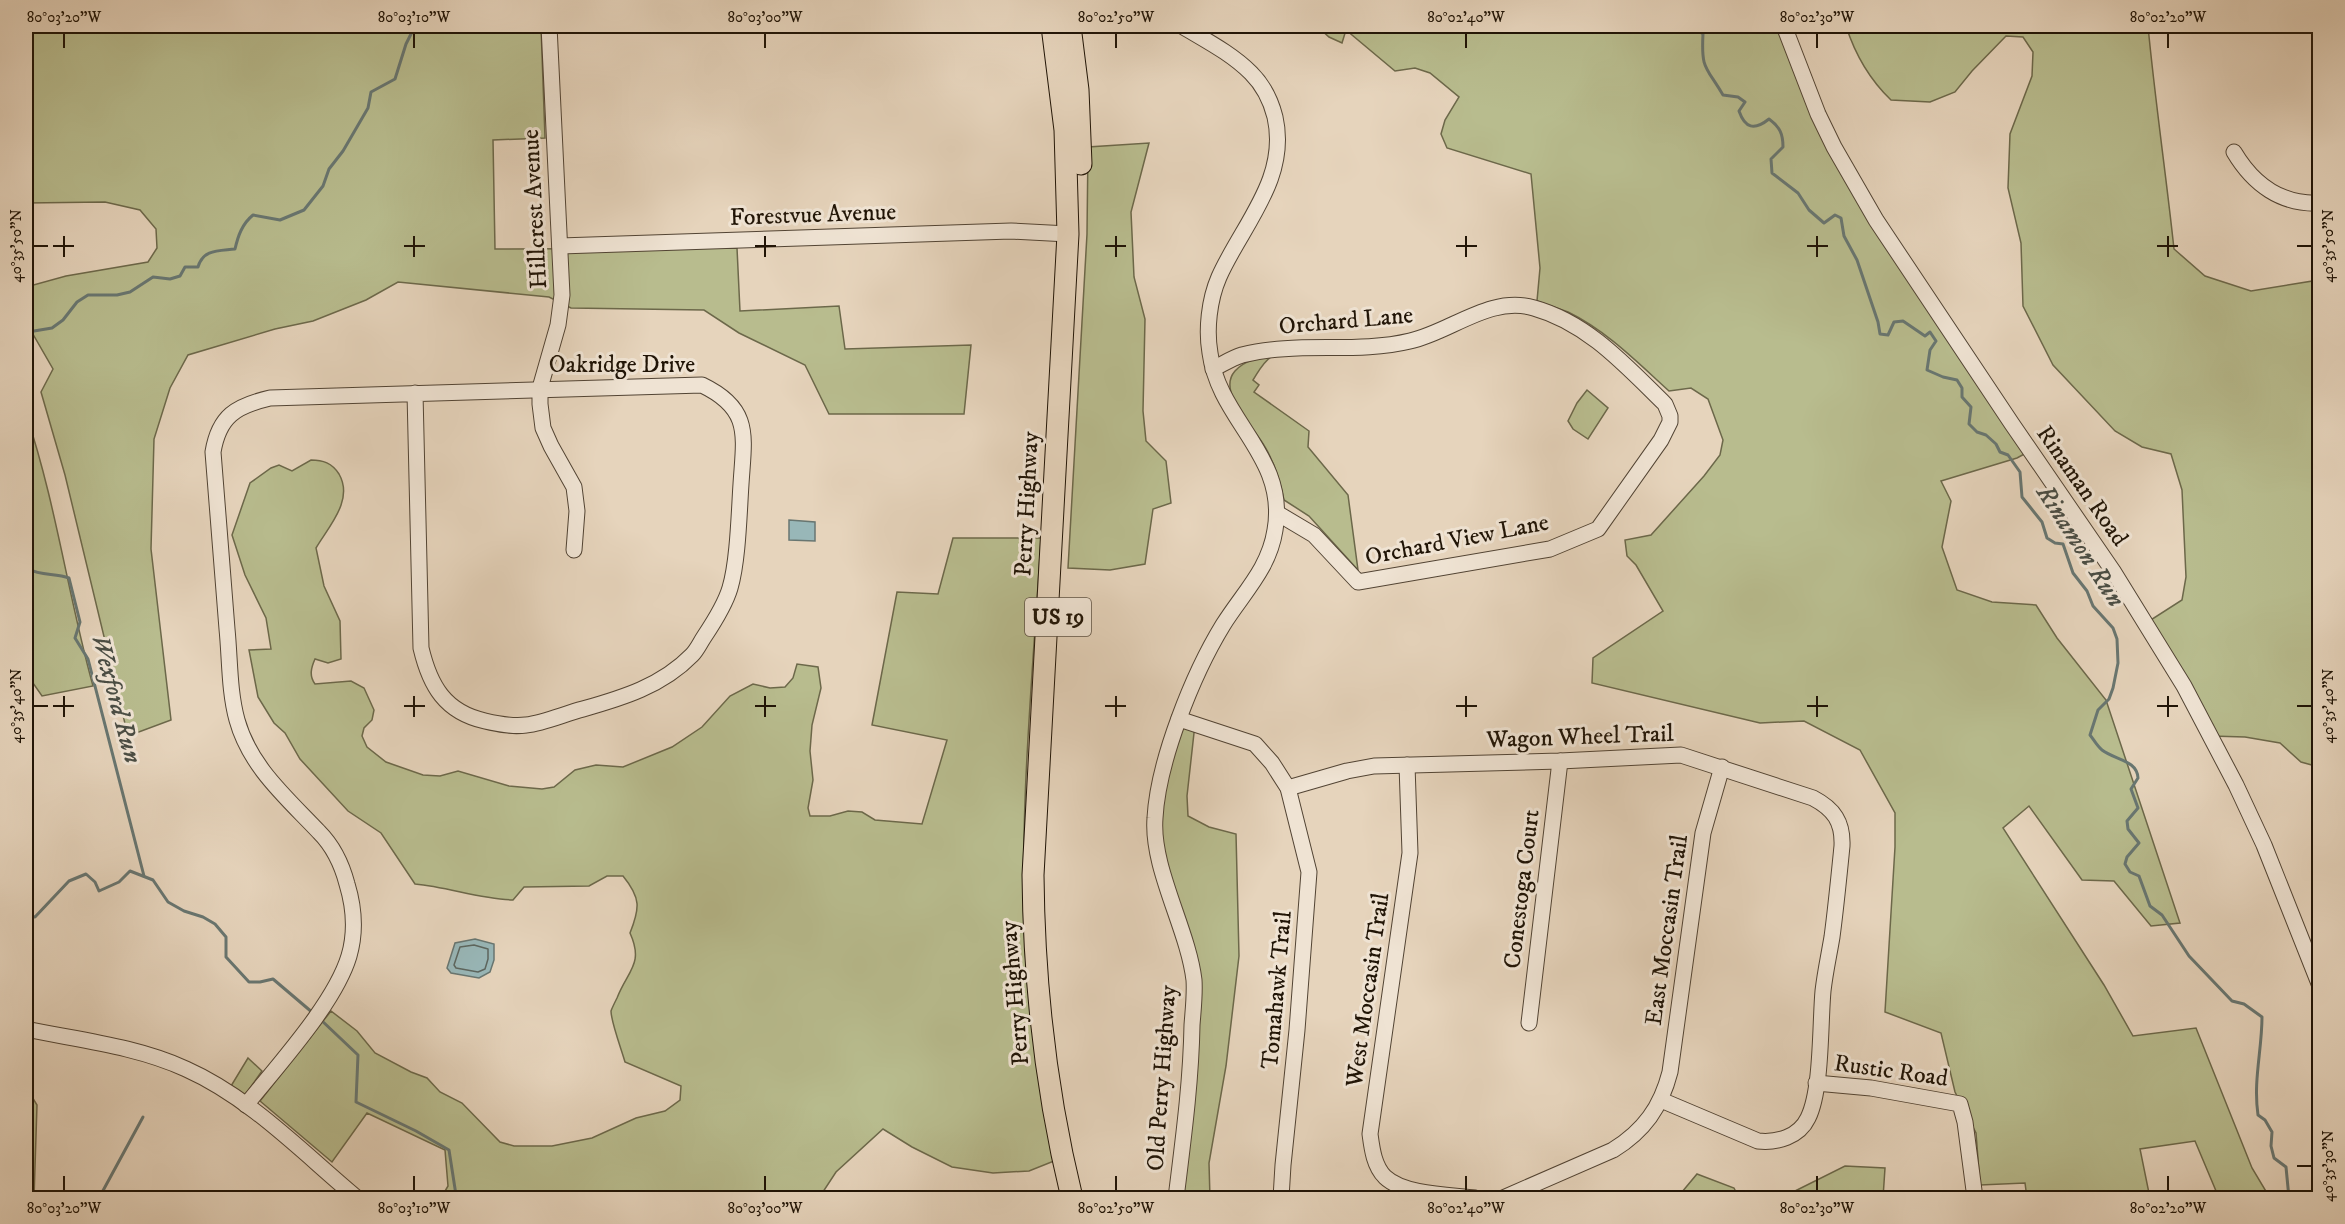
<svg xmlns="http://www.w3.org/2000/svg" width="2345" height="1224" viewBox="0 0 2345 1224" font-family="'IM FELL DW Pica',serif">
<rect width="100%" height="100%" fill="#e6d4bc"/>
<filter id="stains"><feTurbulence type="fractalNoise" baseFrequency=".00333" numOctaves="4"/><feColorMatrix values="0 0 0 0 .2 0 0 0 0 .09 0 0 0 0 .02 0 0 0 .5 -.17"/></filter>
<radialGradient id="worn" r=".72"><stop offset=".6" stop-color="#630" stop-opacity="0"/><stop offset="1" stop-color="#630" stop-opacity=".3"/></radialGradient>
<g fill="#b8bc8e" stroke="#6c684a" stroke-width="1.5">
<polygon points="26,26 541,26 545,138 493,140 495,249 737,248 740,311 839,306 845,349 971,345 964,414 829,414 805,365 739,333 704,310 571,308 549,297 398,282 366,300 313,321 275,329 188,355 170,388 154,439 151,549 171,720 128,736 65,475 41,392 53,369 26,322 26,287 66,276 148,262 157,248 156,229 140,210 105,202 26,203"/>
<path d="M1317,26H1784L1818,114L2030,451L2017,458L1941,481L1951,501L1942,547L1957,590L1992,602L2036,605L2057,638L2106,700L2180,923L2151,926L2114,881L2082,880L2029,806L2003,828L2104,985L2133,1036L2196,1028L2252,1168L2270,1198H2219L2195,1141L2140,1149L2150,1198H2027L2025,1183L1980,1185L1976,1133L1955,1092L1941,1033L1885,1012L1895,847V813L1860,750L1804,721L1760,723L1592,683L1593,658L1663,611L1636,565L1627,556L1625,540L1651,535L1704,476L1720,455L1723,440L1708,399L1691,388L1669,391C1638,363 1607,331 1568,312C1558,308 1547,305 1537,301L1540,268L1531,174L1447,148L1441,134L1445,120L1459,97L1430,73L1415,68L1395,71L1346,30L1342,43L1329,37Z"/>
<path d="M1846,26H2148C2155,100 2166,174 2174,249L2205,276L2251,291L2319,280V767L2301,762L2280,743L2245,737L2211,736L2146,623L2182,600L2186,577L2182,490L2171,454L2142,447L2115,431L2053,365L2023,306L2021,243L2008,188L2010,134L2032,76L2033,52L2023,37L2006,36L1972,71L1955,92L1930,102L1891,100C1869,79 1855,54 1846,26Z"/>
<polygon points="1149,143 1131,212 1134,277 1145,319 1143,411 1146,441 1166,461 1171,503 1153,509 1145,564 1110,570 1068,568 1087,234 1088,147"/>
<path d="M1272,356C1262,363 1259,371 1253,380L1259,385L1254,392L1309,431L1308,447L1348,495L1358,570L1309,516L1284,500C1280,480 1275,464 1265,447C1255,428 1216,392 1235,371C1245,360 1258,358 1272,356Z"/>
<polygon points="1587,390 1608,408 1588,439 1573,429 1568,421 1577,403"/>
<path d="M26,414C56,503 68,596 93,686L42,696L26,673Z"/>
<path d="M311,460C323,460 332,463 339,474C354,500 329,526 316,548L324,586L340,621L341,659L328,663L315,659C311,668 309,676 315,684L351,681L364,688L374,710L372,720L364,728L362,736L367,747L386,762L423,775L440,776L458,771L509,786L542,789L554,787L575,770L596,765L623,767L672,747L702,727L730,696L753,684L770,688L785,687L793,678L797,664L818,667L821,688L812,725L810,751L813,780L808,808L810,816H830L848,811L862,812L875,820L922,824L947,740L872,725L897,592L938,594L953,538H1041C1033,673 1019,810 1025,945C1028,1018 1042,1089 1054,1161L1029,1171L993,1173L952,1167L912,1147L883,1129L836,1172L819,1198H441L448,1186L445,1150L367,1113L332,1162L260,1101L331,1011L357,1031L375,1053L411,1072L427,1078L440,1092L462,1103L500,1142L514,1146H552L592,1138L636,1118L665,1111L680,1100L681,1086L625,1062C622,1051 611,1022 611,1011C612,1008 615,1002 617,998C628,970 644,964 630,933C640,908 641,898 623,876H607L589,886L524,887L513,900C480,899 448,887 415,884L381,833L348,811L300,759L285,733L274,723L258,697L249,650L271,649L266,618L245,575L232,535L250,483L271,468L279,465L292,471Z"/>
<polygon points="1179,719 1195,724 1187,796 1188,816 1209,827 1236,834 1239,956 1226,1066 1209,1163 1210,1198 1176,1198 1194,980 1154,823"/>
<polygon points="248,1058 262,1071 245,1095 231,1086"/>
<polygon points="26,1087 37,1105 34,1198 26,1198"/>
<polygon points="1845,1166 1885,1168 1883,1198 1781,1198"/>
<polygon points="1697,1174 1734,1188 1739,1198 1677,1198"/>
</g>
<g fill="#98b7b8" stroke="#687671" stroke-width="1.5">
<polygon points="789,520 815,522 815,541 789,540"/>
<polygon points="475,939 494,944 494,960 490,972 479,978 451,973 447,968 455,943"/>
</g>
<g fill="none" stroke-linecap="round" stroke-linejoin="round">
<polygon stroke="#5c665f" stroke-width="1.5" points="474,945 488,949 488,959 485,969 478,972 456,968 454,965 460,947"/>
<g stroke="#687671" stroke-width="3">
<path d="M1672,26L1695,28L1703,34C1701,70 1706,66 1723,95L1738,97L1745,102L1739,111C1745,128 1754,131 1769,119C1780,127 1783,134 1783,147L1771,159L1772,173L1798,193L1809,210L1824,223L1835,215L1841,218L1844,236L1857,260L1878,322L1880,334L1888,335L1894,322L1903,321L1925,336L1930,332L1936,341L1930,350L1927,370L1943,377L1957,380L1962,388V397L1971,407L1969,424L1977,432L1986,435L1996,444L2000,452L2008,455L2020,472L2022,497L2042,522L2047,538L2055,543L2063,544L2073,573L2087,591L2093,606L2113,628L2117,639L2118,663L2113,688L2109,699L2098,710L2090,735C2094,740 2097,746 2102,750C2115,760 2137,760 2138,778L2131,789L2138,808L2127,821L2128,829L2139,843L2127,857L2125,864L2130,872L2139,876L2150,906L2162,915L2189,956L2232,1001L2244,1004L2262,1017C2262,1050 2253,1081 2258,1115L2265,1120L2272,1132L2271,1146L2274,1158L2286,1167L2289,1198"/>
<path d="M34,331L52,328L63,320L77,302L88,295H117L130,292L153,277L170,279L180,276L185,267H198C203,249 219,251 235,249C238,236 242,224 253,215L280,220L304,210L323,186L329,169L343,151L368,108L371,92L395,79L406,44L415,26"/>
<path d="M26,526C30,539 27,555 29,569C40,576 56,573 69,578L80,622L75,638L88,659L144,876"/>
<polyline points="26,916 35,917 69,881 86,874 95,882 99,891 119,882 130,871 153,880 168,902 184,911 203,917 215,924 226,937 226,957 249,982 260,982 273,979 313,1013"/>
<polyline points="320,1019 358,1055 356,1102 416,1131 449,1150 456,1195 461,1198"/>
<polyline points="99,1198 143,1117"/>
</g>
<defs>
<g id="minor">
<polyline points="549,26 562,295 558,325 540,388 540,404 543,428 551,446 574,487 577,511 574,550"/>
<polyline points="1784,26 1818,114 1834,147 1876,220 2012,424 2113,571 2184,686 2236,785 2264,845 2320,986"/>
<path d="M2234,152C2253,184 2281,205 2320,203"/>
<polyline points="560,246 1011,231 1068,234"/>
<path d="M1213,369C1223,364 1232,358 1242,355C1296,341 1356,354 1410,341C1451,332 1490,295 1534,308C1588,323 1626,366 1665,404L1670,416V422L1661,440L1598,529L1550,549L1358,582L1314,535L1277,513"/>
<polyline points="1179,719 1255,744 1272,763 1288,788 1309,872 1297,1030 1283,1165 1281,1198"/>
<path d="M1407,765L1410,853L1370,1134C1372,1149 1374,1166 1385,1177C1404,1195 1450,1195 1475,1198"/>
<path d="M1288,788L1347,771L1374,766L1560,761L1681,755L1813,798C1834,809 1843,822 1842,846C1839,876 1836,907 1832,937C1829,955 1825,973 1823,991C1820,1024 1822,1090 1808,1118C1799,1137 1777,1143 1758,1141L1661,1100"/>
<polyline points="1529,1023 1560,761"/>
<path d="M26,1029C78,1040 136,1046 186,1069C251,1098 303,1153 357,1198"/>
<polyline points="1816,1083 1871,1088 1960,1104 1965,1122 1975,1198"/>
<path d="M246,1105C278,1065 335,1003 349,956C356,932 354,907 347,884C342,865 333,846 319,832C287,798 250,767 237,720C229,691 230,659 227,629C222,570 218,511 213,452C219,416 236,406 270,398C414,393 558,388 702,385C752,409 744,436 741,484C739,514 738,561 730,588C725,605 714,622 704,637C700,643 697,650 692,655C662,686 622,698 583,709C564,714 544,723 526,725C512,727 498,724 485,721C445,712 430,686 421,648L415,393"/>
<path d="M1176,1198C1183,1141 1191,1083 1192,1025C1193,1011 1195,995 1194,980C1188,929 1151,868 1155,818C1158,761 1193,674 1223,625C1243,593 1269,569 1275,530C1288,456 1219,421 1210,353C1206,330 1209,300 1219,277C1242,225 1289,179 1275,117C1271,101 1263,85 1251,73C1231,53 1205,40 1182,26"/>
<path d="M1503,1198L1613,1150C1644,1131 1661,1107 1670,1072L1703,833L1722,767"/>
</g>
<g id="highway">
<path d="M1052,26L1065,130L1068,234L1033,875C1034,984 1046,1092 1072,1198"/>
<polyline points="1070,26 1078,90 1081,164"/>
</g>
</defs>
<use href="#minor" stroke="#524434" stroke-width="17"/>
<use href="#highway" stroke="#201406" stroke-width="23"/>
<use href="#minor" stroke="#efe3d3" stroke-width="15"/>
<use href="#highway" stroke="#e6d4bc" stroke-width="21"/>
</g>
<path fill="none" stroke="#201406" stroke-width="2" d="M64,33V48M414,33V48M765,33V48M1116,33V48M1466,33V48M1817,33V48M2168,33V48M64,236V257M414,236V257M765,236V257M1116,236V257M1466,236V257M1817,236V257M2168,236V257M33,246H48M53,246H74M404,246H425M755,246H776M1105,246H1126M1456,246H1477M1807,246H1828M2157,246H2178M2297,246H2312M64,696V717M414,696V717M765,696V717M1116,696V717M1466,696V717M1817,696V717M2168,696V717M33,706H48M53,706H74M404,706H425M755,706H776M1105,706H1126M1456,706H1477M1807,706H1828M2157,706H2178M2297,706H2312M2297,1166H2312M64,1176V1191M414,1176V1191M765,1176V1191M1116,1176V1191M1466,1176V1191M1817,1176V1191M2168,1176V1191"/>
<g text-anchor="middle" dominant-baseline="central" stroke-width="6" stroke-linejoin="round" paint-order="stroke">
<rect fill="#efe3d3" stroke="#5e5244" stroke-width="1.5" x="1025" y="598" width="66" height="38" rx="4.5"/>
<g font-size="22" font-weight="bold" fill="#201406">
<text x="1058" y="617">US 19</text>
</g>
<g font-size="24" fill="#201406" stroke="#efe3d3">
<text transform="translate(535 209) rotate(-93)">Hillcrest Avenue</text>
<text transform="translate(813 215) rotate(-2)">Forestvue Avenue</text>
<text transform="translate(1346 321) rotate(-5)">Orchard Lane</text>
<text x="622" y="365">Oakridge Drive</text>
<text transform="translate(2082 486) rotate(55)">Rinaman Road</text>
<text transform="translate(1027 504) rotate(-87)">Perry Highway</text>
<text transform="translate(1457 540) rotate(-11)">Orchard View Lane</text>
<text transform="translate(1580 737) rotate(-2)">Wagon Wheel Trail</text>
<text transform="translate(1522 889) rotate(-83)">Conestoga Court</text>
<text transform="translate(1667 930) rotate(-82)">East Moccasin Trail</text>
<text transform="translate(1277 990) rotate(-85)">Tomahawk Trail</text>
<text transform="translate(1368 990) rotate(-82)">West Moccasin Trail</text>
<text transform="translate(1015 993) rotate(-95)">Perry Highway</text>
<text transform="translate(1891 1071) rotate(8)">Rustic Road</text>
<text transform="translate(1162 1078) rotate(-86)">Old Perry Highway</text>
</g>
<g font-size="26" font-style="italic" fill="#4a4d44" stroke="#efe3d3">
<text transform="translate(2080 546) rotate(57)">Rinamon Run</text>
<text transform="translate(116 699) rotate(75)">Wexford Run</text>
</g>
</g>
<rect width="2345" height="1224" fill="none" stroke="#e6d4bc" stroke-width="66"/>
<rect x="33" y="33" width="2279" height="1158" fill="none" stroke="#201406" stroke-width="2"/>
<g font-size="15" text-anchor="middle" fill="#201406">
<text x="64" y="22">80°03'20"W</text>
<text x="414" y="22">80°03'10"W</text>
<text x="765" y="22">80°03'00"W</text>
<text x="1116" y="22">80°02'50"W</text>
<text x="1466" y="22">80°02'40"W</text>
<text x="1817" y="22">80°02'30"W</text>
<text x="2168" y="22">80°02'20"W</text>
<text transform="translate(16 246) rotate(-90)" y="5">40°35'50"N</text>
<text transform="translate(2328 246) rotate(-90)" y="5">40°35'50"N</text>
<text transform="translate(16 706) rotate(-90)" y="5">40°35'40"N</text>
<text transform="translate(2328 706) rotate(-90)" y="5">40°35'40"N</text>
<text transform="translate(2328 1166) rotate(-90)" y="5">40°35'30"N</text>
<text x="64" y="1213">80°03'20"W</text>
<text x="414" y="1213">80°03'10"W</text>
<text x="765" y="1213">80°03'00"W</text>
<text x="1116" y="1213">80°02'50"W</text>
<text x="1466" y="1213">80°02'40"W</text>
<text x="1817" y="1213">80°02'30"W</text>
<text x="2168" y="1213">80°02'20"W</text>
</g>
<rect width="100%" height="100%" filter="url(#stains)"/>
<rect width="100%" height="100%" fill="url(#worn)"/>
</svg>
